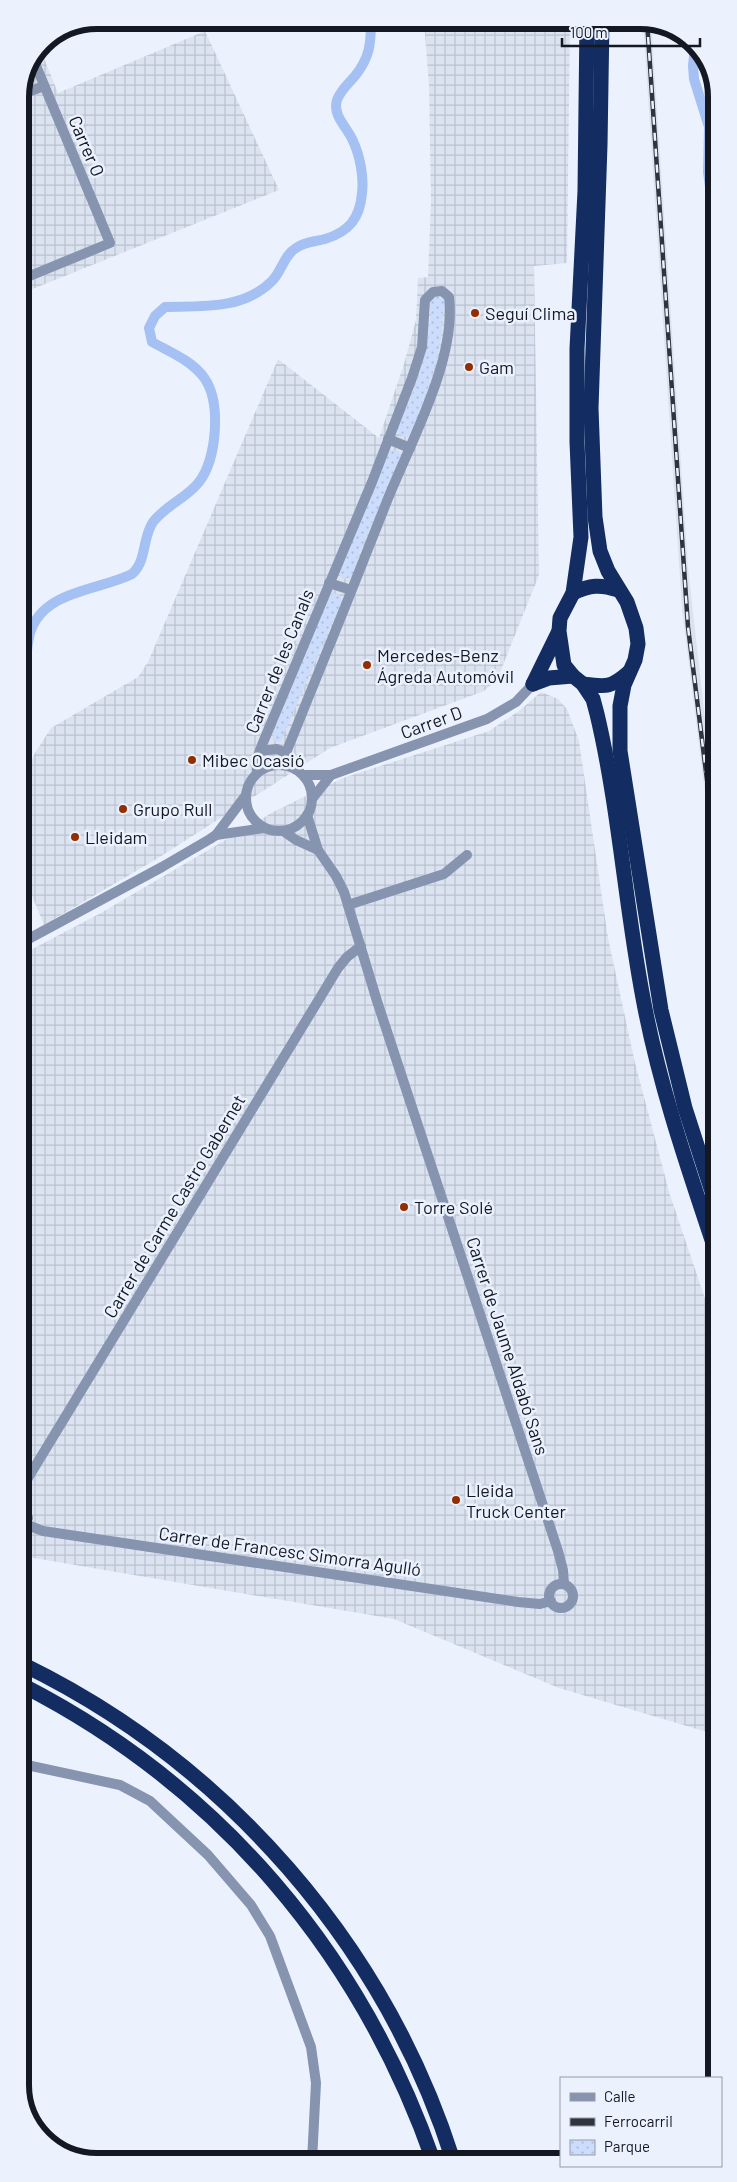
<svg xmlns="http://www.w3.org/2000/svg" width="737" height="2182" viewBox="0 0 737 2182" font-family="Barlow,sans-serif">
<defs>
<pattern id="industrial-grid" width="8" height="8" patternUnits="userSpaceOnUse" patternTransform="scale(1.25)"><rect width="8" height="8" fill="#dbe3f1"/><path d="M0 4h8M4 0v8" fill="none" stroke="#bbc2ce"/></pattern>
<pattern id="park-dots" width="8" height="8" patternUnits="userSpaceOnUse" patternTransform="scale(1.25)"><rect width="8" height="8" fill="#cbdcfc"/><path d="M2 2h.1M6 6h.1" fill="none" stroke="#adbcd8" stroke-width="1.8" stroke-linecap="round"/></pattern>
</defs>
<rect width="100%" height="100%" fill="#ebf2fe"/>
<polygon fill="#dbe3f1" points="643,20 651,22 688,567 708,746 715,791 715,846 705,793 682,609"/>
<g fill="url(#industrial-grid)">
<polygon points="424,20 570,20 567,263 534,266 539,575 497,680 484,691 330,748 155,860 44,925 21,869 21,781 35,753 51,728 138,677 148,662 278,359 379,438 404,364 416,320 418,278 428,277 431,201 429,86"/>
<polygon points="205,31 279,190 20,294 20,92 40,48 58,93"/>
<polygon points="541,692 558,699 567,709 579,741 608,938 635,1063 670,1195 716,1331 717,1735 559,1688 394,1619 22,1556 21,955 99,914 275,811 343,778 489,731 519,711"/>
</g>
<g fill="url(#park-dots)">
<path d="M435,296L445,300L447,309H443C443,348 432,381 417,416L420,418L410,436L403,437L396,430L402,411L405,412C419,378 429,347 431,309H427L428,303Z"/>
<polygon points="389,450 398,451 401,456 357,559 361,561 353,577 343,579 338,573"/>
<polygon points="330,593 339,594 343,603 337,619 334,618 281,741 275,742 273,740 273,733"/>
</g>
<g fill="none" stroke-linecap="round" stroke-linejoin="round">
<g stroke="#a5c0f3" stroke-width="10">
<polyline points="695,46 693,66 694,79 709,127 708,172 715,225"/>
<path d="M21,690C27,671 25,652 30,633C43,590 98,591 132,574C147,561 142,538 153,522C166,505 187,498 199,482C217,459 221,403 205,379C193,361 170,352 152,342L149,328L155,316L165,307C202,306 243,310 272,281C282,271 284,255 296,248C306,241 314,242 325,239C349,232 360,218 362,193C364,177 360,156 353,141C348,128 332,116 337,100C340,91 348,84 355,76C370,57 371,44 371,20"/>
</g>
<g stroke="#8694b0" stroke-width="10">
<polyline points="20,95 44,86"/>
<polyline points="20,280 110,243 34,61"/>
<polyline points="388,439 410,448"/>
<polyline points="329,583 351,590"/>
<polyline points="260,751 277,749 286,753"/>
<circle cx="279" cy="798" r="33"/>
<path d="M257,772L256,761L262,745L372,482L412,378L422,347L425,300L433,292L442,291L449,297C457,359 410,443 387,501C354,585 320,670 286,753L290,766"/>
<polyline points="304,775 331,775 487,719 516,702 533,684"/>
<polyline points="312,799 331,775"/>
<polyline points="307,815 318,850 336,876 344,892 377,1001 558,1551 563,1570 564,1584"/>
<polyline points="283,831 296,840 318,850"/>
<polyline points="216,835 265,828"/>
<polyline points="348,905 444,874 467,855"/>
<polyline points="21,943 162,867 210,839 216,835 246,795"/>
<polyline points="22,1488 338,968 347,957 361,946"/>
<polyline points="22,1507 26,1511 28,1518 22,1527"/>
<polyline points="25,1524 43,1531 518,1602 540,1604 551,1601"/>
<circle cx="561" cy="1596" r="12"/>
<polyline points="22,1764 120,1785 150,1801 208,1855 251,1905 270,1936 311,2047 316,2083 312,2161"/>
</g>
<g stroke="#132c61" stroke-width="15">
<path d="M587,20L585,191L577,349V442L581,537L573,593L560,618L559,631L564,665L573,676L583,684L593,699L597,714C619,807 625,904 643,998C659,1085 688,1168 716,1252"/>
<polyline points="602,20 600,145 591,408 595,517 600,551 608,571 627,602 636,628 638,644 635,660 624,685 620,706 620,751 661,1010 685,1108 716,1204"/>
<path d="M573,593C590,585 600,584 618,590"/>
<polyline points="533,684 558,633"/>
<polyline points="533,684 549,678 573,676"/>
<path d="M583,684C606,687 611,688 629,672"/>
<path d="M22,1664C226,1763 384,1944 453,2160"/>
<path d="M22,1685C219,1786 360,1952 433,2160"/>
</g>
<defs>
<polyline id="rail" points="647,21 688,627 707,780 715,825"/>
</defs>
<use href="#rail" stroke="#2f343f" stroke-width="4.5"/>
<use href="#rail" stroke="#ebf2fe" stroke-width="2.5" stroke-dasharray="8" stroke-linecap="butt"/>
</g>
<g fill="#932e00" stroke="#ebf2fe" stroke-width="2">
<circle cx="475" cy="313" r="5"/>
<circle cx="469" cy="367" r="5"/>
<circle cx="367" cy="665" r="5"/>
<circle cx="192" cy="760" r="5"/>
<circle cx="123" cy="809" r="5"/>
<circle cx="75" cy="837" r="5"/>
<circle cx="404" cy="1207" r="5"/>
<circle cx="456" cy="1500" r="5"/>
</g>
<g text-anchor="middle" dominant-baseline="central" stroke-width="5" stroke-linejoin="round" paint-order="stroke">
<g font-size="18" fill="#131823" stroke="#ebf2fe">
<text transform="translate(87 146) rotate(67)">Carrer O</text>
<text transform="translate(279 661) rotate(-68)">Carrer de les Canals</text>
<text transform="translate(431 722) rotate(-20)">Carrer D</text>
<text transform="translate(174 1206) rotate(-59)">Carrer de Carme Castro Gabernet</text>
<text transform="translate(508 1346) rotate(72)">Carrer de Jaume Aldabó Sans</text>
<text transform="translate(290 1551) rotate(8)">Carrer de Francesc Simorra Agulló</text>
</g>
<g font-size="18" fill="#131823" stroke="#ebf2fe" text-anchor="start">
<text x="485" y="313">Seguí Clima</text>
<text x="479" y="367">Gam</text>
<text x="377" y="655">Mercedes-Benz<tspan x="377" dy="21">Ágreda Automóvil</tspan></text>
<text x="202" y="760">Mibec Ocasió</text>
<text x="133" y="809">Grupo Rull</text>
<text x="85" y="837">Lleidam</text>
<text x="414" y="1207">Torre Solé</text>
<text x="466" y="1490">Lleida<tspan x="466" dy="21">Truck Center</tspan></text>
</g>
</g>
<path d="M0 0H737V2182H0ZM97 29H640A68 68 0 0 1 708 97V2085A68 68 0 0 1 640 2153H97A68 68 0 0 1 29 2085V97A68 68 0 0 1 97 29Z" fill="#ebf2fe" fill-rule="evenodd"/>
<path fill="none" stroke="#131823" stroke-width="6" d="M97 29H640A68 68 0 0 1 708 97V2085A68 68 0 0 1 640 2153H97A68 68 0 0 1 29 2085V97A68 68 0 0 1 97 29Z"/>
<rect x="560" y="2077" width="162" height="90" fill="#ebf2fe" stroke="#959ba6"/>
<rect x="570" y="2093" width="25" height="8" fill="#8694b0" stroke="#959ba6"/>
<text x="604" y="2102" font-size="15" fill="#131823">Calle</text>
<rect x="570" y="2118" width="25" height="8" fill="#2f343f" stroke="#959ba6"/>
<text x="604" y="2127" font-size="15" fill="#131823">Ferrocarril</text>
<rect x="570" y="2140" width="25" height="15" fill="url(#park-dots)" stroke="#959ba6"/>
<text x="604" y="2152" font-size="15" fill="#131823">Parque</text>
<path d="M562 38v8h138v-8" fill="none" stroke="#131823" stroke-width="2.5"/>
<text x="570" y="38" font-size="15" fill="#131823" stroke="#ebf2fe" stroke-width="4" paint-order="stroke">100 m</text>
</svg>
